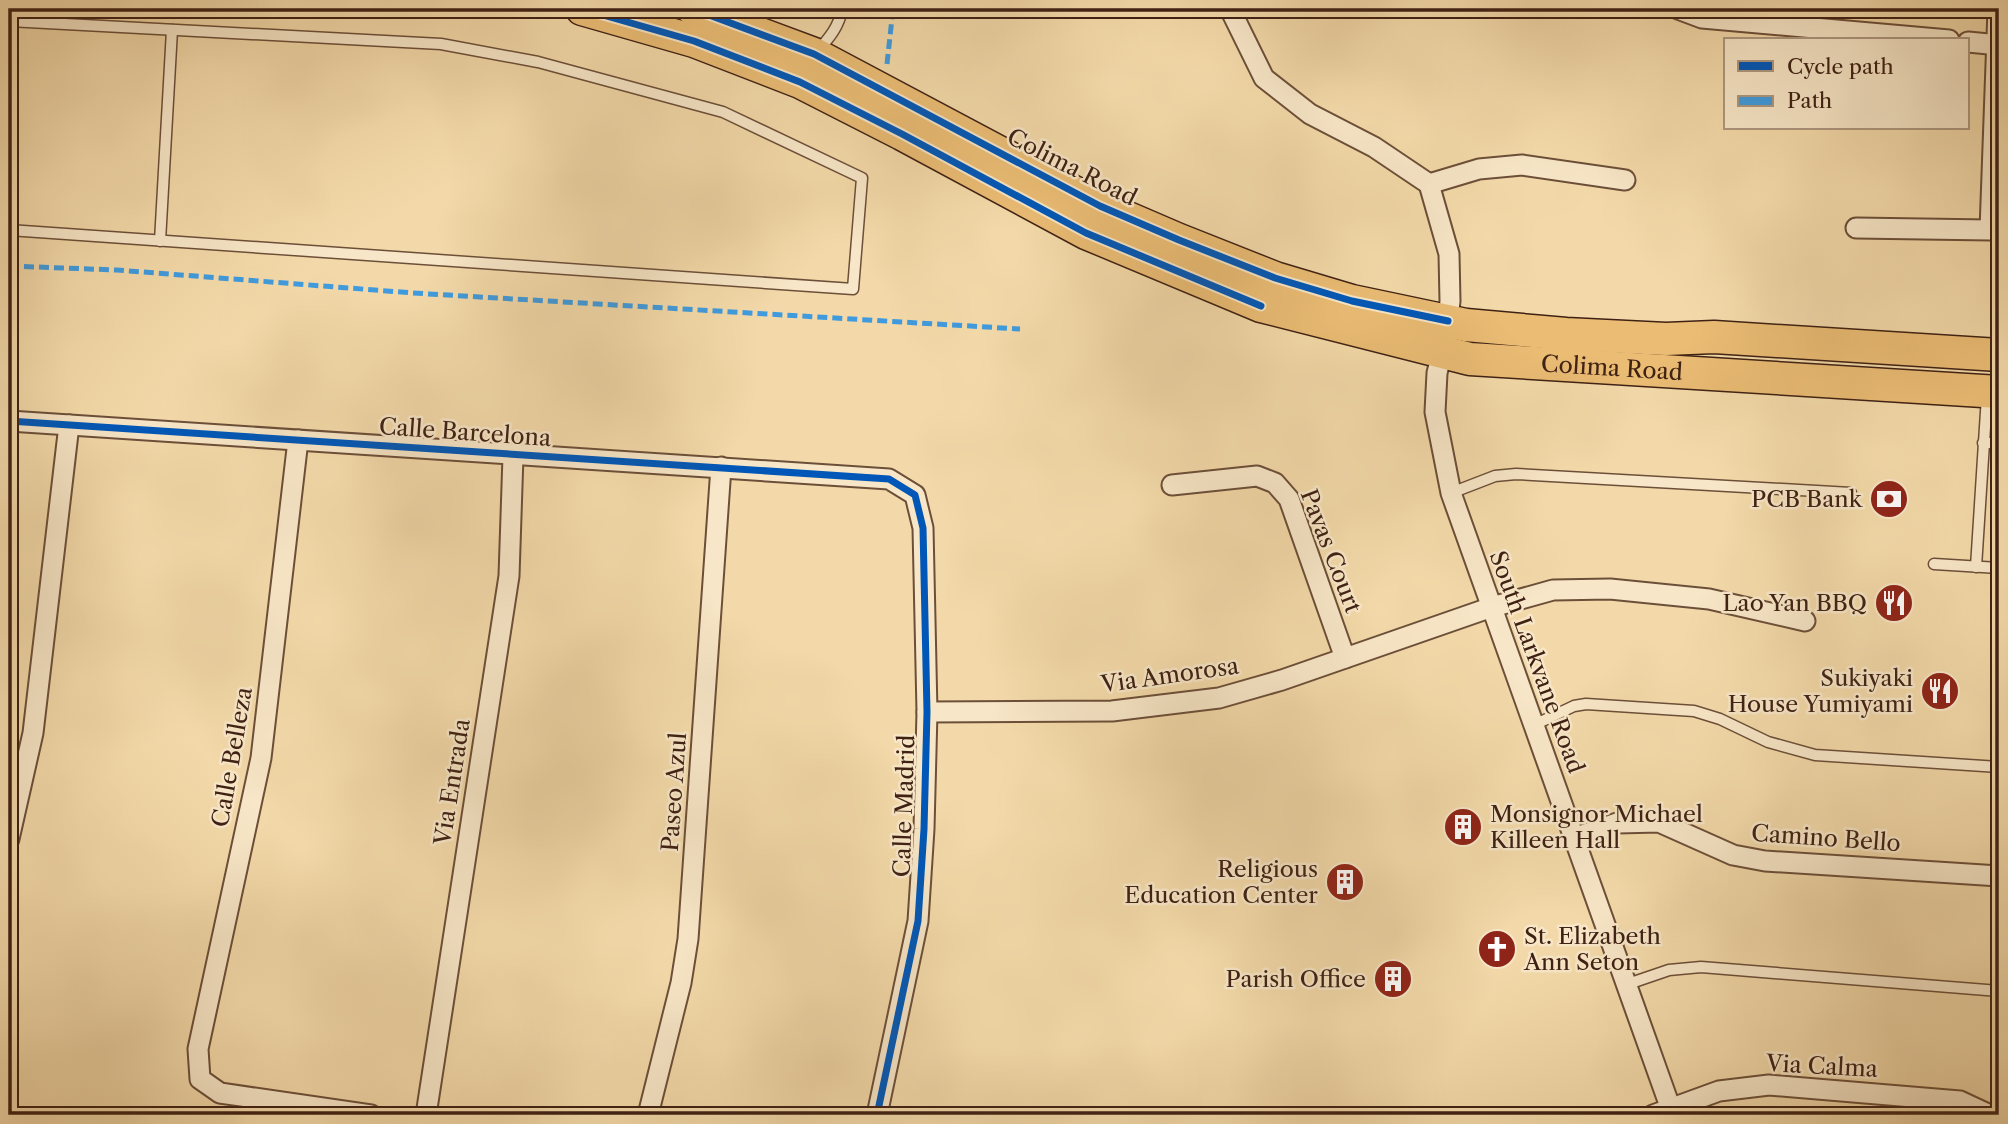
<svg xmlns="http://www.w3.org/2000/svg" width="2008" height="1124" viewBox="0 0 2008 1124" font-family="'Libre Caslon Text',serif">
<rect width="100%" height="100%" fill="#f3d9a9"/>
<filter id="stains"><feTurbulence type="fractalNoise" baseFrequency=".00286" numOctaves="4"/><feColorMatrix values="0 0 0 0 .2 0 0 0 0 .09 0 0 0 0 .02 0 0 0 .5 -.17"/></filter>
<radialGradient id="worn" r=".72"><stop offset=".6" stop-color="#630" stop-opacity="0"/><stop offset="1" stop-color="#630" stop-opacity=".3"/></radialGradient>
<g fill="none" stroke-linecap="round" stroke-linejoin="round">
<defs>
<g id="lane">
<polyline points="9,21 441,44 538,62 723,112 862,178 853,289 9,230"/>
<path d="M817,52C829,38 839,27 842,9"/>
<polyline points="160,241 172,30"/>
<polyline points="1983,443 1999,443"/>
<polyline points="1451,493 1495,476 1516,474 1851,493"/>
<polyline points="1934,564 1999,568"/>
<polyline points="1976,567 1987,396"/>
<polyline points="1534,725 1574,706 1586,704 1694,711 1720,719 1768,742 1815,755 1999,767"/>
<polyline points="1628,984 1669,970 1701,967 1999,991"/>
</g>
<g id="street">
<polyline points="1230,9 1264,78 1310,114 1374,147 1429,184 1449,254 1450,301 1446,337 1437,373 1435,412 1451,493 1673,1115"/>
<polyline points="1678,9 1702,18 1949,40"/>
<polyline points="1968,42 1999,45"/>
<polyline points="1429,184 1479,169 1522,165 1625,180"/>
<polyline points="1856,228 1990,230 1998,9"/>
<polyline points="9,421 889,479 915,495 923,528 927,712 924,829 918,921 877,1115"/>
<polyline points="298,440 261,758 198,1049 200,1079 220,1093 371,1115"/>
<polyline points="1172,485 1257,476 1275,483 1289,499 1345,658"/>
<polyline points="927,712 1112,711 1219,698 1282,680 1492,607 1553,590 1610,589 1709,599 1805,621"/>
<polyline points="1574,838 1617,823 1659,822 1733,855 1765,861 1999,876"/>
<polyline points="9,839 33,733 69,425"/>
<polyline points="426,1115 509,576 513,456"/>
<polyline points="648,1115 681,983 688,939 721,467"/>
<polyline points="1653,1115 1719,1091 1769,1085 1960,1101 1990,1115"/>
</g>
<g id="primary">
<path id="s1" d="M582,9L694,41L800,82L902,134L1086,233L1261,306L1470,359L1999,392"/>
<polyline points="693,9 814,54 1100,206 1179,240 1275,278 1352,301 1466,325 1566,334 1666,339 1714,337 1999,355"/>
</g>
</defs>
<use href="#lane" stroke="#6c4f39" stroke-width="13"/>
<use href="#street" stroke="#6c4f39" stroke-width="23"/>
<use href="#primary" stroke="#3f2114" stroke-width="35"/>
<use href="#lane" stroke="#f7e6c7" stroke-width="10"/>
<use href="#street" stroke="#f7e6c7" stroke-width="19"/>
<use href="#primary" stroke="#eabc74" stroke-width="32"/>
<g stroke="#3f9bde" stroke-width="5" stroke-dasharray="10 5" stroke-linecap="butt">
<polyline points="887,64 893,9"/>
<polyline points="9,266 117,270 413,293 1020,329"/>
</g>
<defs>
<g id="cycleway">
<polyline points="582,9 694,41 800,82 902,134 1086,233 1261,306"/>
<polyline points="693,9 814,54 1100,206 1179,240 1275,278 1352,301 1448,321"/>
<polyline points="9,421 889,479 915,495 923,528 927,712 924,829 918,921 877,1115"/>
</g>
</defs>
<use href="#cycleway" stroke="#f7e6c7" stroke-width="11"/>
<use href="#cycleway" stroke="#0057b8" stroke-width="7"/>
</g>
<defs>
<symbol id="bank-disc" viewBox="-11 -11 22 22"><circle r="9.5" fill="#8f2418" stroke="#f7e6c7"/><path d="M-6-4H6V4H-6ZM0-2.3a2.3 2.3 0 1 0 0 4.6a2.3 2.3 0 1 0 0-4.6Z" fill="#fff"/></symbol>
<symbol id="restaurant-disc" viewBox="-11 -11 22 22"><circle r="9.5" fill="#8f2418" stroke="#f7e6c7"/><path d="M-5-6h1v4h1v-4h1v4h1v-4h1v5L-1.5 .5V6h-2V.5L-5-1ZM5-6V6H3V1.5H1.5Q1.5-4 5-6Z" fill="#fff"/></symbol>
<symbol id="building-disc" viewBox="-11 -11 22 22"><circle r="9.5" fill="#8f2418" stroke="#f7e6c7"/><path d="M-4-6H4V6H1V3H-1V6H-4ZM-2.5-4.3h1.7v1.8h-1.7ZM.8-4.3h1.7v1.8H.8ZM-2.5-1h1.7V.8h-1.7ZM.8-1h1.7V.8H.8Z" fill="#fff"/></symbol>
<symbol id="church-disc" viewBox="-11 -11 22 22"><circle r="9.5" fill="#8f2418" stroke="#f7e6c7"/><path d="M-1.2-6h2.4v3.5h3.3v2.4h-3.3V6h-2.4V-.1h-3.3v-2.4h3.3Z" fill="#fff"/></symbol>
</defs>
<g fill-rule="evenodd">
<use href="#bank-disc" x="1867" y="477" width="44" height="44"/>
<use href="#restaurant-disc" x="1872" y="581" width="44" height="44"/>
<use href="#restaurant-disc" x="1918" y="669" width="44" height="44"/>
<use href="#building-disc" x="1441" y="805" width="44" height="44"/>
<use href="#building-disc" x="1323" y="860" width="44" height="44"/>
<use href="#church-disc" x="1475" y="927" width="44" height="44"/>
<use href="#building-disc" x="1371" y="957" width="44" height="44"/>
</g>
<g text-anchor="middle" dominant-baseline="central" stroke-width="5" stroke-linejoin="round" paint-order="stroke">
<g font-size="23" fill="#3f2114" stroke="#f7e6c7">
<text transform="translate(1072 167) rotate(27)">Colima Road</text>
<text stroke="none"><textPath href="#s1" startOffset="1101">Colima Road</textPath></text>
<text transform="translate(465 432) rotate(4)">Calle Barcelona</text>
<text transform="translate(1331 551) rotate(69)">Pavas Court</text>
<text transform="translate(1537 662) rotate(70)">South Larkvane Road</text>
<text transform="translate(1170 675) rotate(-8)">Via Amorosa</text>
<text transform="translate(232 757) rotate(-80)">Calle Belleza</text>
<text transform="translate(452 782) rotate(-81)">Via Entrada</text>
<text transform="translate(674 792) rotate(-86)">Paseo Azul</text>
<text transform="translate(904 806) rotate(-88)">Calle Madrid</text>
<text transform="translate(1826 838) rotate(4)">Camino Bello</text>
<text transform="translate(1822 1066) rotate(3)">Via Calma</text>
</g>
<g font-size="23" fill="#3f2114" stroke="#f7e6c7" text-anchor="end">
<text x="1862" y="499">PCB Bank</text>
<text x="1867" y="603">Lao Yan BBQ</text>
<text x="1913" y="678">Sukiyaki<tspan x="1913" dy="26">House Yumiyami</tspan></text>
<text x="1490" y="814" text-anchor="start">Monsignor Michael<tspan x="1490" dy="26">Killeen Hall</tspan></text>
<text x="1318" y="869">Religious<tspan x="1318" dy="26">Education Center</tspan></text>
<text x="1524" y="936" text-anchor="start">St. Elizabeth<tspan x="1524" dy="26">Ann Seton</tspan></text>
<text x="1366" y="979">Parish Office</text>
</g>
</g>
<rect width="2008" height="1124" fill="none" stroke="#f3d9a9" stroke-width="35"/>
<rect x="10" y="10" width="1987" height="1103" fill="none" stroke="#3f2114" stroke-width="3.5"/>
<rect x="18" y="18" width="1973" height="1089" fill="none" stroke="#3f2114" stroke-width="2"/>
<rect x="1724" y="38" width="245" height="91" fill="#f7e6c7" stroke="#ad977f" stroke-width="2"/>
<rect x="1738" y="61" width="35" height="10" fill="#0057b8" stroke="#ad977f" stroke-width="2"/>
<text x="1787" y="74" font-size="21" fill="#3f2114">Cycle path</text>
<rect x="1738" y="96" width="35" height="10" fill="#3f9bde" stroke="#ad977f" stroke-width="2"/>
<text x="1787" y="108" font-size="21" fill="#3f2114">Path</text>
<rect width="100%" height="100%" filter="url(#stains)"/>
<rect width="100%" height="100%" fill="url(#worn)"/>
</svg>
